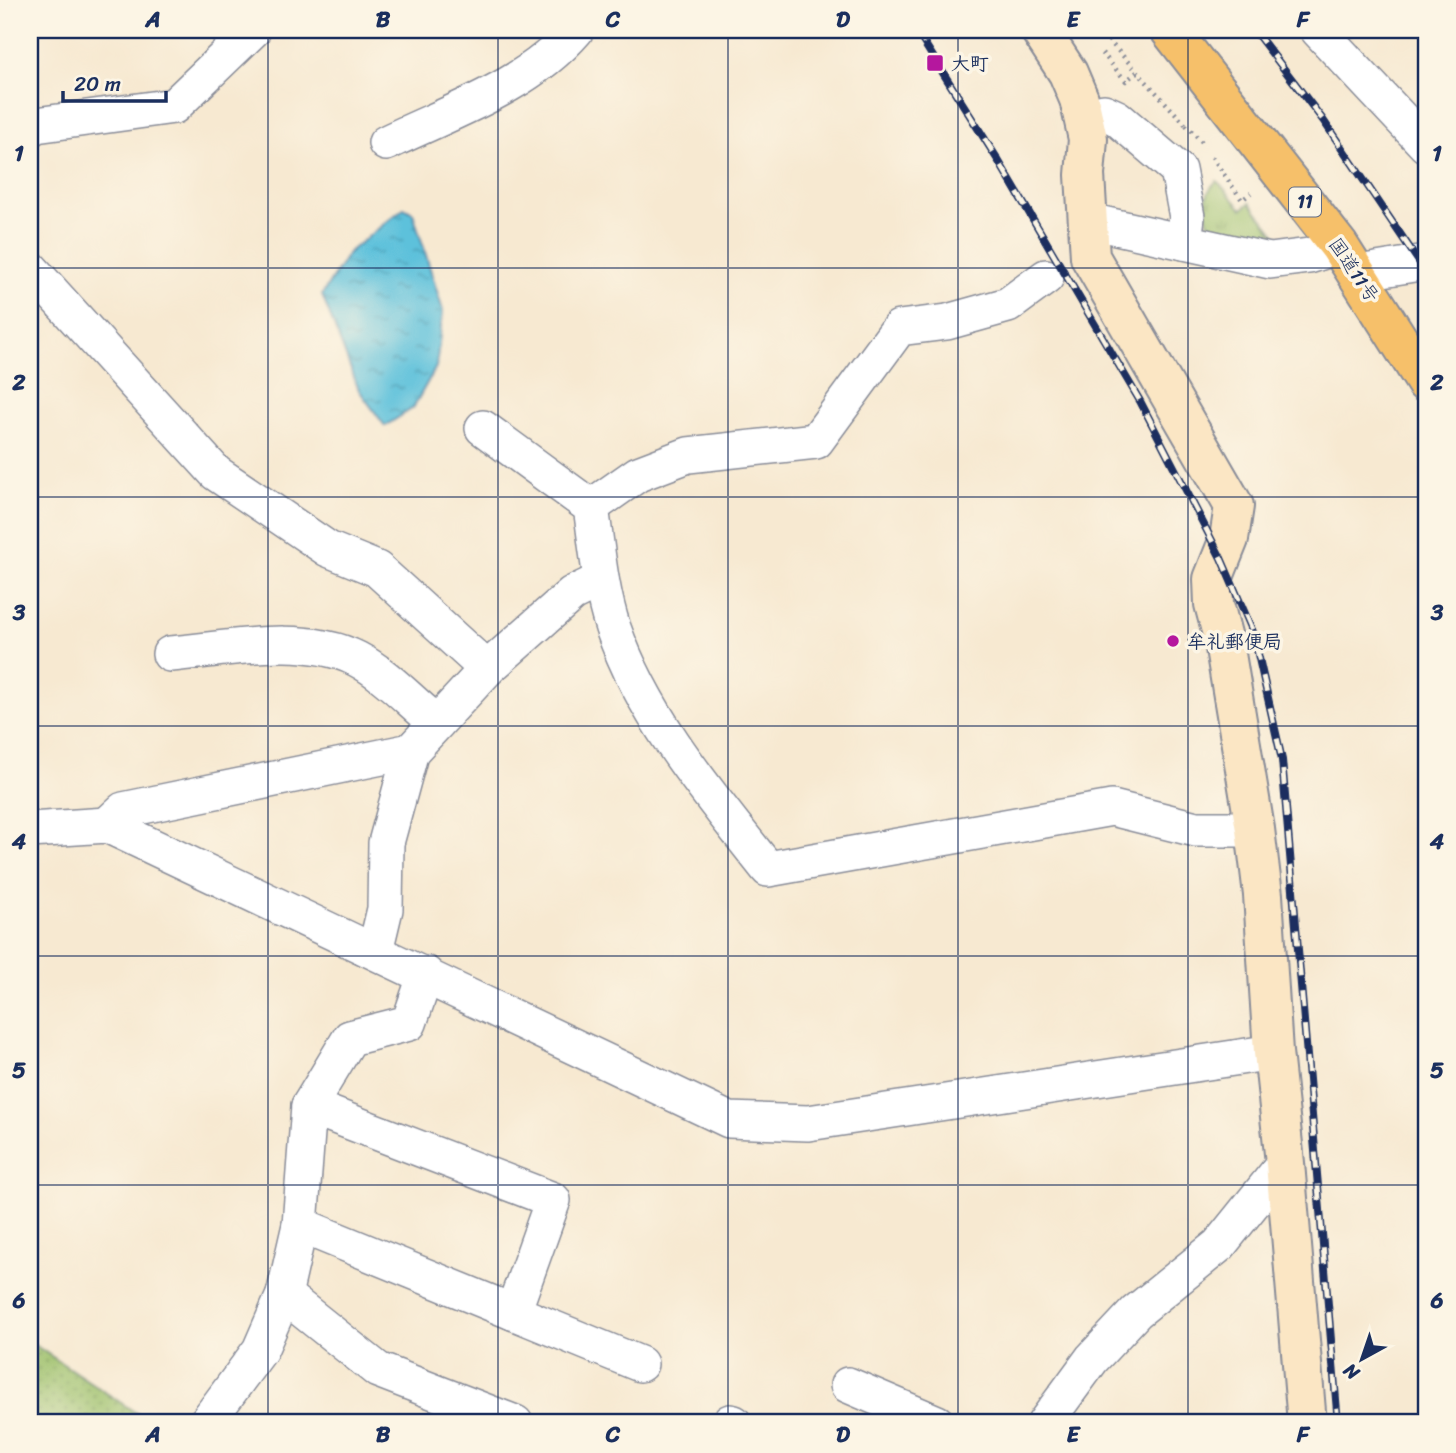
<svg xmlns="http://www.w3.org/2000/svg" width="1456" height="1453" viewBox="0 0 1456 1453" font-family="Sriracha,'Klee One',sans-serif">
<defs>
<pattern id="grass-tufts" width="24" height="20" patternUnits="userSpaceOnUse" patternTransform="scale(1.75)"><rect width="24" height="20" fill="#9cc06a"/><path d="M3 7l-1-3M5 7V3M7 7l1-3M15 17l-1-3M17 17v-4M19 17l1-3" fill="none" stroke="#7e9c5a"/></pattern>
<pattern id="park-dots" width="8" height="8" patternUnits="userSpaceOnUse" patternTransform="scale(1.75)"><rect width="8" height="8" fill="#9cc06a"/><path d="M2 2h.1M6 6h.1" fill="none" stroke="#7e9c5a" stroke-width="1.8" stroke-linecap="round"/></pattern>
<pattern id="water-ripples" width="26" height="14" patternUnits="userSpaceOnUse" patternTransform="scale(1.75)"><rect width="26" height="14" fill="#5dc1db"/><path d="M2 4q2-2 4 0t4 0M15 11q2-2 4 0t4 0" fill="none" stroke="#4c9db5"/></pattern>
</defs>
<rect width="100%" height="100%" fill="#fcf5e5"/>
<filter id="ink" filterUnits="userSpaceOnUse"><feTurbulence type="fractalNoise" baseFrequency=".0143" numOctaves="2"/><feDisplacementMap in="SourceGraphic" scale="14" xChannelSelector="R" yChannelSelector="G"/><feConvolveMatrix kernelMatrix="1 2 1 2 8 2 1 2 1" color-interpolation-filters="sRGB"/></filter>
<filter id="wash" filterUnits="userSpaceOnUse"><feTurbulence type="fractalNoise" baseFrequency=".00686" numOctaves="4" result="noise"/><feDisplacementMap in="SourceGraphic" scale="28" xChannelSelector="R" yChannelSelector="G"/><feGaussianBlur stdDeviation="1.57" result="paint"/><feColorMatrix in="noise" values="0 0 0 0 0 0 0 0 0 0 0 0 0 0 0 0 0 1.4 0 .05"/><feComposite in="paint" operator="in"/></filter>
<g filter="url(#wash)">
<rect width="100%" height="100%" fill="#f7e9d1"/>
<path fill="url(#grass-tufts)" stroke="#5c7864" stroke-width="2" d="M1217,181L1242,209L1250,203L1283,244C1258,242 1206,247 1206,210C1206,197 1207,190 1217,181Z"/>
<polygon fill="url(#park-dots)" stroke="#5c7864" stroke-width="2" points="30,1342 151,1423 30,1423"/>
<polygon fill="url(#water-ripples)" stroke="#3c789c" stroke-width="2" points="404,208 413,213 443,311 436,367 413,408 385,426 359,390 322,295 348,253"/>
</g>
<g filter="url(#ink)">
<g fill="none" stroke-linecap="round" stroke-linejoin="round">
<defs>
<g id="street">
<polyline points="1318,30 1426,145"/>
<polyline points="1083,117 1104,112 1117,118 1178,170 1187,217 1184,242"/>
<polyline points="30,129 36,125 174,106 253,30"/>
<path d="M386,143C452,111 527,87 576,30"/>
<polyline points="1089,221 1270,261 1309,256 1339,246"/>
<polyline points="30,268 216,473 328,549 377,569 487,669"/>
<polyline points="1358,273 1426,262"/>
<path d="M483,428L591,507C597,547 600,589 613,628C645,719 709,794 768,869L1112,808L1196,829H1255"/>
<polyline points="591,507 638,474 688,455 816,441 899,328 947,322 1008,305 1046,277"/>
<path d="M170,654C227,649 305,632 357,659C386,674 412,703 437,723"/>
<polyline points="107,825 123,810 411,751"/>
<polyline points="30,830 107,825 729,1120 808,1123 1273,1052"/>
<polyline points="375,951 385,909 386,843 411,751 487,669 572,594 601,580"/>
<polyline points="309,1106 553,1200 513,1312"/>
<polyline points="300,1225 640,1364"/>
<polyline points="284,1295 378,1370 515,1423"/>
<polyline points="848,1385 937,1423"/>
<polyline points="730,1422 734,1423"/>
<polyline points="206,1423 260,1350 284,1295 300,1225 309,1106 350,1038 409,1023 426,974"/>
<polyline points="1045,1423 1092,1359 1136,1312 1219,1245 1285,1163"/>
</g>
<polyline id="secondary" points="1040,30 1068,73 1079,99 1088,139 1085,175 1090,257 1234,506 1229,539 1213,579 1214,604 1224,642 1255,829 1263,895 1273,1052 1285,1163 1307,1423"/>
<polyline id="highway" points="1170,30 1339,246 1426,383"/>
</defs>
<use href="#street" stroke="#898c98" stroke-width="38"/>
<use href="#secondary" stroke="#898c98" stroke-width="42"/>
<use href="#highway" stroke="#898c98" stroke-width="42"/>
<g stroke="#898c98" stroke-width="4.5" stroke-dasharray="2 5" stroke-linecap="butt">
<polyline points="1099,30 1186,125"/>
<polyline points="1102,53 1126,81 1137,72"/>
<polyline points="1186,125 1204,144"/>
<polyline points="1212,157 1242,200 1251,193"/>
</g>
<use href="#street" stroke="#fff" stroke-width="35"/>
<use href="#secondary" stroke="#fbe6c4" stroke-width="38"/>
<use href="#highway" stroke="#f6c06b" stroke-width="38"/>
<defs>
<g id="rail">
<polyline points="916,30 998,160 1140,401 1221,558 1253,632 1282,760 1338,1423"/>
<polyline points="1254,30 1323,120 1426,272"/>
</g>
</defs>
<use href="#rail" stroke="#1b2f5e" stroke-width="8"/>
<use href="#rail" stroke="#fcf5e5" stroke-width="5" stroke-dasharray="16" stroke-linecap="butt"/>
</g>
</g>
<path fill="none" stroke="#1b2f5e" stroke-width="2" stroke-opacity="0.55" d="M268,30V1423M498,30V1423M728,30V1423M958,30V1423M1188,30V1423M30,268H1426M30,497H1426M30,726H1426M30,956H1426M30,1185H1426"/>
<g fill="#b5179e" stroke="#fcf5e5" stroke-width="2.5">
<rect x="926" y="54" width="18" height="18" rx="3.5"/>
<circle cx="1173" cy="641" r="7"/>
</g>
<g text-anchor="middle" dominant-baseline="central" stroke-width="7" stroke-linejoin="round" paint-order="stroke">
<rect fill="#fcf5e5" stroke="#5e6a86" stroke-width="2" x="1289" y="187.5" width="32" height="29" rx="5"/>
<g font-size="18" font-weight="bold" fill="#1b2f5e">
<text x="1305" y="202">11</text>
</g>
<g font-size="19" font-weight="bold" fill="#1b2f5e" stroke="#fcf5e5" text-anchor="start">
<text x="951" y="63">大町</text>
<text x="1187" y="641">牟礼郵便局</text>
</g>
<g font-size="19" fill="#1b2f5e" stroke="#fcf5e5">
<text transform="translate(1354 270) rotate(56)">国道11号</text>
</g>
</g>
<rect width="1456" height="1453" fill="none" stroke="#fcf5e5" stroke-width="77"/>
<g transform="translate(1362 1359) rotate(220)" stroke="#fcf5e5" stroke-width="5" paint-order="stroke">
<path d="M0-5L12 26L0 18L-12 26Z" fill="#1b2f5e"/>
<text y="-10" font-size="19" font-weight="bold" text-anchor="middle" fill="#1b2f5e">N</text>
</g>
<path d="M63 91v10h103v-10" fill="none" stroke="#1b2f5e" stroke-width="3.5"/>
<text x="74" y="91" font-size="21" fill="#1b2f5e" stroke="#fcf5e5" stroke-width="5" paint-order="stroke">20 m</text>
<rect x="38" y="38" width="1380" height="1376" fill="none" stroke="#1b2f5e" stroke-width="2.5"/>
<g font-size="23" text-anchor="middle" font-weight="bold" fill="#1b2f5e">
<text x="153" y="27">A</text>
<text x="383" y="27">B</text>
<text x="613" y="27">C</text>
<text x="843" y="27">D</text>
<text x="1073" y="27">E</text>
<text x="1303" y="27">F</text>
<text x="19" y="161">1</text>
<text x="1437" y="161">1</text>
<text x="19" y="390">2</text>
<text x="1437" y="390">2</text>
<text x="19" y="620">3</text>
<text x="1437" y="620">3</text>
<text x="19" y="849">4</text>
<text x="1437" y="849">4</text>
<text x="19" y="1078">5</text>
<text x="1437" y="1078">5</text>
<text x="19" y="1308">6</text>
<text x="1437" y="1308">6</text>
<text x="153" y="1442">A</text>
<text x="383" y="1442">B</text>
<text x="613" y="1442">C</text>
<text x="843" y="1442">D</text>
<text x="1073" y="1442">E</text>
<text x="1303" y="1442">F</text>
</g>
</svg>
